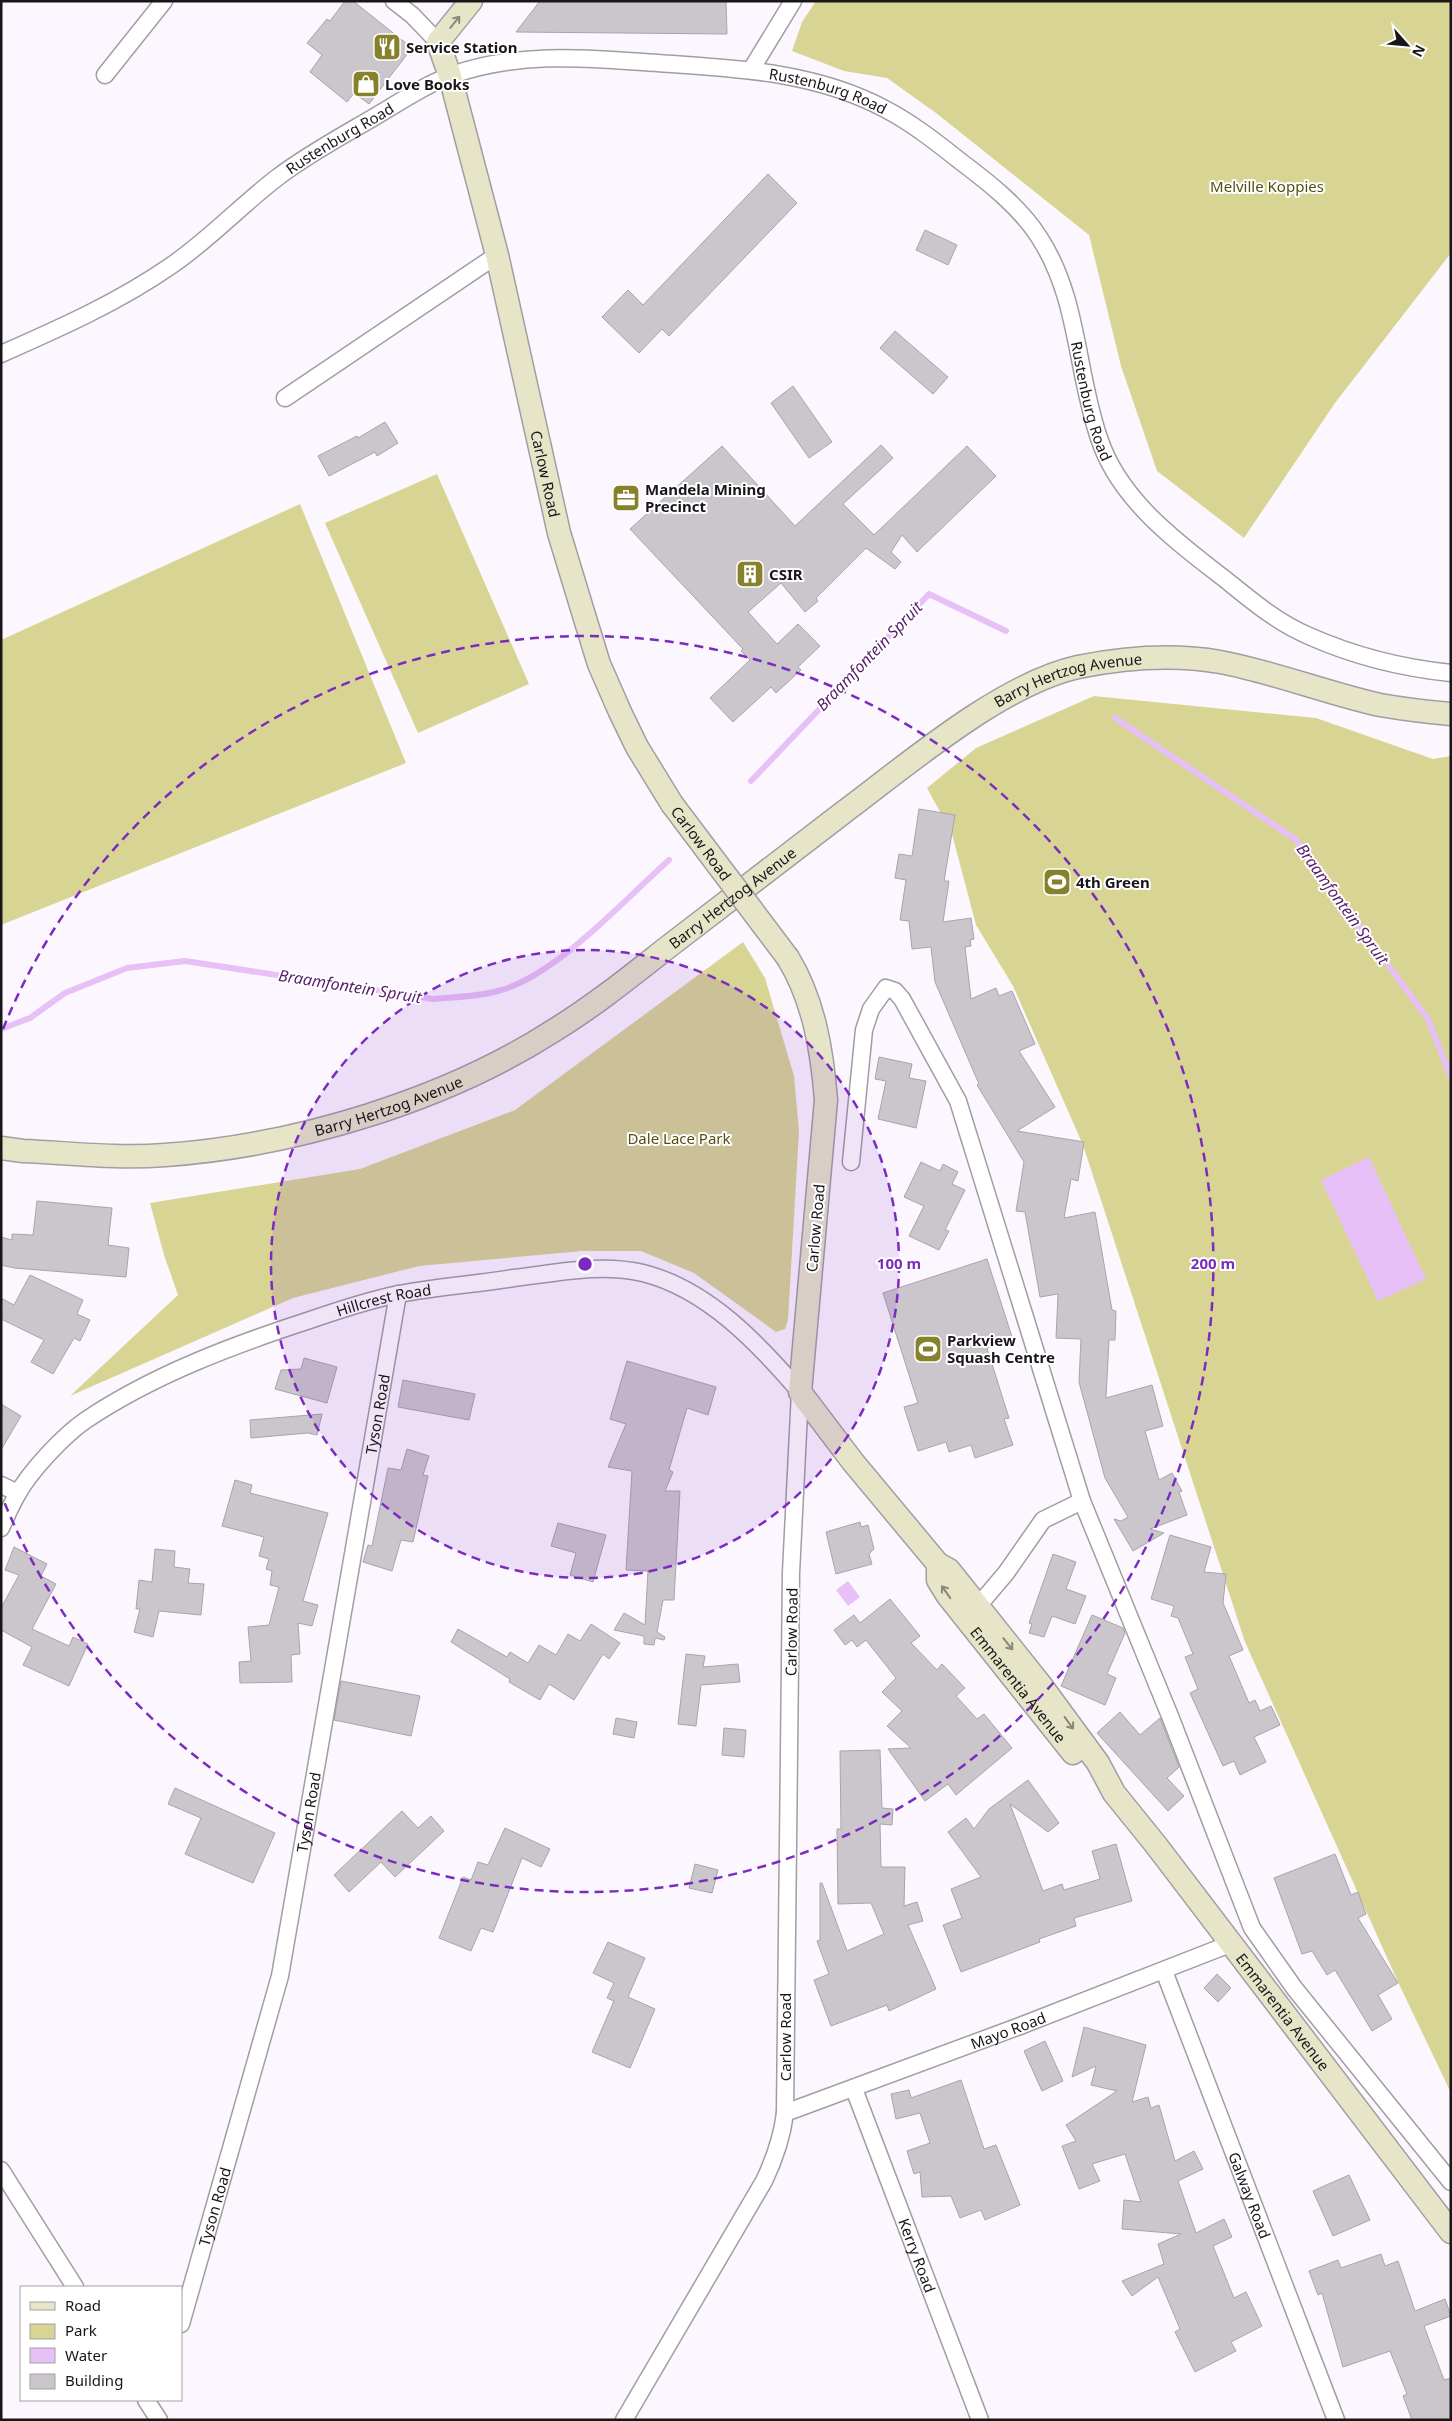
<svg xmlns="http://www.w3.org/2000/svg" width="1452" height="2421" viewBox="0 0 1452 2421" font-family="'Noto Sans',sans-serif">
<rect width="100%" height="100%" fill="#fcf7fe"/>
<g fill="#d8d594">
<polygon points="816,1 1451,1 1451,253 1335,403 1244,538 1157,471 1121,366 1089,235 936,113 887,78 844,71 792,51 802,22"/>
<polygon points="437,474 529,684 418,733 325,523"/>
<polygon points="300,504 406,763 1,925 1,640"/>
<polygon points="1094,696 1316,718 1433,759 1451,756 1451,2093 1398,1982 1245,1642 1083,1145 1013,986 976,925 952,834 927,788 976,748"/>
<polygon points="743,942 765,978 794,1076 799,1131 788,1320 785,1329 776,1332 694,1273 641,1251 582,1251 419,1266 293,1298 70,1396 178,1295 164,1255 150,1203 360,1169 515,1110"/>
</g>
<g fill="#e7c0f7">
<polygon points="1369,1157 1426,1279 1378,1301 1321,1180"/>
<polygon points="848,1581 860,1597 848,1606 836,1590"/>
</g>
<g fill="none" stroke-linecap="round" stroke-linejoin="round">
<g stroke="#e7c0f7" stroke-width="6">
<polyline points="1115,718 1295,839 1428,1019 1451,1078"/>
<polyline points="751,781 929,594 1006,631"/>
<path d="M1,1029L30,1018L65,993L127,968L185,961L433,999C454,997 477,997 498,991C556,976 623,901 669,860"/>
</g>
</g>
<g fill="#cbc6cc" stroke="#a9a4aa">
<polygon points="345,1 353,1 412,48 369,104 354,93 347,102 310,72 322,55 307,43 327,19 330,21"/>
<polygon points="540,1 726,1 727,34 516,32"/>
<polygon points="768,174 797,203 669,336 662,329 639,353 602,317 628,290 643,305"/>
<polygon points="925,230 957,245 948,265 916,250"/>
<polygon points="895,331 948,377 933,394 880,348"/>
<polygon points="793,386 832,442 809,458 771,403"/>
<polygon points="385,422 398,443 377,456 375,452 329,476 318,456 357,436 358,438"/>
<polygon points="881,445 893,458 843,504 874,535 967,446 996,476 917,552 902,535 891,552 901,562 895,569 866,548 816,598 818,601 805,612 781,583 748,612 777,644 798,624 820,646 798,667 801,670 776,693 771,687 733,722 710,698 750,660 741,651 743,649 630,529 722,446 795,526"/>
<polygon points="919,809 955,815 944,881 949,881 943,922 971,918 974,939 970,940 971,946 965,947 971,999 996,988 999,996 1012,991 1035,1044 1019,1051 1055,1107 1017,1131 1084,1142 1078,1181 1071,1179 1064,1218 1095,1212 1112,1310 1116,1311 1115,1340 1109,1340 1106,1398 1152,1385 1163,1426 1145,1431 1159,1480 1172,1473 1182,1491 1179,1492 1187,1515 1150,1529 1164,1533 1133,1551 1114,1519 1121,1521 1128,1517 1105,1478 1079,1382 1081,1339 1056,1338 1058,1294 1040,1297 1025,1212 1016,1211 1024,1162 977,1085 979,1084 935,982 931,947 912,949 909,921 900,920 906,880 895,878 899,854 912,856"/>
<polygon points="879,1057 912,1064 909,1078 926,1081 916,1128 878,1119 886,1081 875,1079"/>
<polygon points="921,1162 940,1171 943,1164 958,1172 952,1184 965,1190 945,1230 949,1231 939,1250 909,1236 924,1206 904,1197"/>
<polygon points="37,1201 112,1208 108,1245 129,1248 126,1277 14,1268 1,1265 1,1237 12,1240 12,1234 33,1235"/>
<polygon points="987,1259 1013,1340 987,1348 1009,1418 1004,1419 1013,1445 975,1458 971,1445 949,1452 946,1442 918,1451 904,1407 918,1403 883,1293"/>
<polygon points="30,1275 83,1300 77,1314 90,1320 80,1341 74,1338 53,1374 31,1362 44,1340 1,1319 1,1298 14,1305"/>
<polygon points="304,1358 337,1367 327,1403 275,1389 281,1370 301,1369"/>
<polygon points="627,1361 716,1387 708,1415 687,1408 669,1470 673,1472 665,1491 680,1491 674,1600 663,1600 657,1632 665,1637 664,1640 655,1638 654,1645 644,1644 644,1636 614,1630 624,1613 645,1625 648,1571 626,1570 632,1471 608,1467 626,1424 610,1419"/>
<polygon points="403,1380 475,1394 469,1420 398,1407"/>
<polygon points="1,1404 21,1416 1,1450"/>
<polygon points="322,1414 317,1435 308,1433 251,1438 250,1420"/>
<polygon points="407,1449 429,1456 423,1475 428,1476 413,1542 401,1540 392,1571 363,1562 368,1545 372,1546 388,1468 401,1470"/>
<polygon points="235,1480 252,1485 250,1493 328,1513 303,1601 318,1605 312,1626 298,1623 300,1654 291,1655 292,1682 240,1683 239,1662 251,1661 248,1627 269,1625 279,1587 270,1585 272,1571 266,1569 269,1559 259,1556 264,1537 222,1526"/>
<polygon points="860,1522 861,1527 868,1525 874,1549 869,1554 872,1564 836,1574 826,1532"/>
<polygon points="558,1523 606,1535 593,1582 570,1575 576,1553 551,1546"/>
<polygon points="1170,1535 1211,1547 1204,1572 1226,1574 1223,1603 1243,1650 1229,1656 1249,1703 1255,1700 1260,1711 1271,1706 1280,1725 1254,1737 1266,1762 1240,1775 1234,1761 1223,1766 1190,1693 1198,1689 1185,1657 1193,1654 1178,1618 1171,1616 1174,1606 1151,1599"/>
<polygon points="14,1547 47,1564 41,1576 56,1584 32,1629 69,1646 73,1637 88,1644 69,1686 23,1665 32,1647 1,1630 1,1608 19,1575 5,1570"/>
<polygon points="155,1549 175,1551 174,1567 190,1569 188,1583 204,1584 201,1615 159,1611 153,1637 134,1632 140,1609 136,1609 139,1580 152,1582"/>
<polygon points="1053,1554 1076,1562 1066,1589 1086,1596 1075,1624 1052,1616 1044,1637 1029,1633 1032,1624 1029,1623"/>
<polygon points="890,1599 920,1636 911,1643 937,1670 942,1664 965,1688 956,1696 977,1719 984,1714 1012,1748 956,1795 948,1784 925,1801 888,1749 911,1748 887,1726 902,1711 882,1692 896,1678 866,1640 857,1647 852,1640 845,1645 834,1630 854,1615 860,1623"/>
<polygon points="1092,1615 1123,1628 1125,1633 1107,1674 1116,1678 1105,1705 1061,1686"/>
<polygon points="591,1624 620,1643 609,1659 603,1654 574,1700 549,1684 540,1700 509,1682 510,1679 451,1642 458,1629 507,1657 510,1652 528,1663 539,1645 556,1655 568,1634 580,1641"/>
<polygon points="686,1654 705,1656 703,1667 738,1664 740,1682 701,1685 696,1726 678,1724"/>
<polygon points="341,1681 420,1696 411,1736 334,1720"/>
<polygon points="1120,1712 1140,1735 1160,1718 1179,1767 1167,1778 1184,1796 1168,1811 1097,1733"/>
<polygon points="616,1718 637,1722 634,1738 613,1734"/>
<polygon points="724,1728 746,1730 744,1757 722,1755"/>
<polygon points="880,1750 882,1808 893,1809 892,1825 880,1824 881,1867 905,1867 904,1906 917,1902 923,1921 908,1925 936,1989 889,2011 887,2005 831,2026 814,1980 829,1974 817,1941 820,1940 820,1883 822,1883 847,1951 884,1934 871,1903 838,1904 837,1829 841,1829 840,1751"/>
<polygon points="1028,1780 1059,1823 1048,1832 1010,1804 1043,1891 1062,1884 1064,1890 1100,1879 1092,1851 1116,1844 1132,1901 1074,1918 1076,1926 1039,1939 1040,1942 961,1972 943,1925 962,1918 951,1889 981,1877 948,1832 966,1818 974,1829 989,1809"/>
<polygon points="175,1788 275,1833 253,1883 185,1854 201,1818 168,1804"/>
<polygon points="402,1811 418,1828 431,1816 444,1831 395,1877 381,1862 349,1892 334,1875"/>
<polygon points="505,1828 550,1849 541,1867 522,1858 493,1932 481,1928 471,1951 439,1938 463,1877 471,1880 478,1862 488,1865"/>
<polygon points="1335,1854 1351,1895 1358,1892 1366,1914 1358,1918 1398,1983 1378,1995 1392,2019 1372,2031 1335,1970 1327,1975 1312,1951 1302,1954 1274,1878"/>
<polygon points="695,1864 718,1870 712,1893 689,1888"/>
<polygon points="608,1942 645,1958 628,1997 655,2009 630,2068 592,2052 614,2001 607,1998 614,1983 593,1973"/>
<polygon points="1217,1974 1231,1988 1218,2002 1204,1988"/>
<polygon points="1084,2027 1146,2045 1132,2102 1148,2097 1151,2108 1159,2105 1175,2161 1194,2151 1203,2169 1178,2181 1196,2233 1224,2219 1232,2237 1213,2246 1234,2298 1246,2292 1262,2326 1231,2342 1236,2351 1195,2372 1175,2332 1180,2329 1158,2277 1132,2296 1122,2281 1164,2264 1158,2244 1181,2234 1122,2229 1124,2200 1141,2202 1125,2154 1092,2164 1100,2181 1079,2189 1062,2146 1076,2141 1066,2125 1117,2091 1091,2085 1096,2066 1072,2077"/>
<polygon points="1045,2041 1063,2081 1042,2091 1024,2051"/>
<polygon points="961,2080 984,2149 996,2145 1020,2205 985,2220 981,2210 960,2218 951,2196 922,2197 920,2172 914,2174 907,2151 930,2143 920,2113 896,2119 891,2094 909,2090 911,2098"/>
<polygon points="1349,2175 1370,2220 1333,2236 1313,2191"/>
<polygon points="1381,2254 1385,2266 1398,2261 1415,2311 1445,2299 1451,2316 1424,2326 1444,2380 1451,2378 1451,2420 1412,2420 1403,2396 1407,2394 1390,2351 1343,2367 1322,2293 1318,2295 1309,2271 1338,2260 1341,2268"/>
</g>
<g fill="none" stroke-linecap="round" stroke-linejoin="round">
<defs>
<g id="street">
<polyline points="394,1 412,15 438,42"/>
<polyline points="751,70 793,1"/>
<polyline points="105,75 164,1"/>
<path id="s1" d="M1,354C60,328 119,302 172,265C210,239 241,205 278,177C307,155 340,137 371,119C397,104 424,85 452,75C514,53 579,57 643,62C724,68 811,69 885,109C912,123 936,142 960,161C988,182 1020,207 1039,237C1079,298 1076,372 1099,438C1119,500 1177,542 1226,580C1252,601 1278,623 1309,636C1354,656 1402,668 1451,673"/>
<polyline points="285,398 497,255"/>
<polyline points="851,1162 864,1030 871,1009 886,988 895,991 902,999 958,1101 1082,1501 1170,1716 1252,1928 1295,1989 1451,2182"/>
<polyline points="1,1485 18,1493"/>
<path id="s2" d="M1,1528C6,1517 11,1505 17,1495C30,1471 64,1435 86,1420C153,1375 233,1345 310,1320C339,1310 369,1300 399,1294C437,1287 476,1284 514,1278C557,1273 600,1263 643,1273C707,1289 758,1343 800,1392L791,1573L785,2113C782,2138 775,2158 764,2181L624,2420"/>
<polyline points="969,1613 978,1606 1006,1573 1043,1520 1082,1501"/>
<path id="s3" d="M1164,1971L1336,2420"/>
<path id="s4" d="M854,2089L980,2420"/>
<path id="s5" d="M785,2113L1020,2026L1230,1944"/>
<polyline points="1,2170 75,2287"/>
<path id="s6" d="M181,2324L280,1976L398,1294"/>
<polyline points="146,2400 159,2420"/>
</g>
<g id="secondary">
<path id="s7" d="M471,1L438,42L450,76L497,255L559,533L583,612L599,664L620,712L637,747L672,804"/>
<path id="s8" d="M788,958C814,1001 822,1050 826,1100L800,1392L853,1462L938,1564L949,1570L1040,1684L1098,1763L1114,1793L1156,1845L1451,2232"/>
<path id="s9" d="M1,1148L23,1151C70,1153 118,1159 165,1155C294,1146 444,1101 553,1031C594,1006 631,976 668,947C727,902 785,857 844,812C907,765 1001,684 1078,667C1123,658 1174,654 1220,662C1274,672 1326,693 1380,705C1403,709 1427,712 1451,714"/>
<path id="s10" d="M938,1564V1580L948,1596L1073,1753"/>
</g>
</defs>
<use href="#street" stroke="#a29da3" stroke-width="19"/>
<use href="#secondary" stroke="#a29da3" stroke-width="25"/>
<use href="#street" stroke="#fff" stroke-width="16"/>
<use href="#secondary" stroke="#e6e5c8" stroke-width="22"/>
<defs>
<g id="secondary-bridge">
<path id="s11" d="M672,804L788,958"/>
</g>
</defs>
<use href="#secondary-bridge" stroke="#a29da3" stroke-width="25" stroke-linecap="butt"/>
<use href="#secondary-bridge" stroke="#e6e5c8" stroke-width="22"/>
</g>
<defs><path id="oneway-shaft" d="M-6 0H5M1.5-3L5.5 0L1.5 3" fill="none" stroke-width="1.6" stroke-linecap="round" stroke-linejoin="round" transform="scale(1.25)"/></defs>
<g stroke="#898879">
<use href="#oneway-shaft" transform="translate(455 22) rotate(-51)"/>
<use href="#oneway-shaft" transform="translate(946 1592) rotate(-125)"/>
<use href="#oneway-shaft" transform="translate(1008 1644) rotate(51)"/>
<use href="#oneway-shaft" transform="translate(1069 1723) rotate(54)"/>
</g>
<circle cx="585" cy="1264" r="314" fill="#7b2cbf" fill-opacity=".12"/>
<g fill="none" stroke="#7b2cbf" stroke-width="2.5" stroke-dasharray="9 6">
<circle cx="585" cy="1264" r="314"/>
<path d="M3 1029A628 628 0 1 1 3 1499"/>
</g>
<defs>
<symbol id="restaurant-square" viewBox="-11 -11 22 22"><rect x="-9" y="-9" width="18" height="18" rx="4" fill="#86812a" stroke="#fff"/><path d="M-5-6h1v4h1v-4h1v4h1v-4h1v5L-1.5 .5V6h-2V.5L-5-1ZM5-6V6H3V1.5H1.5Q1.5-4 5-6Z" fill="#fff"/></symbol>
<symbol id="shop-square" viewBox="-11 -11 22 22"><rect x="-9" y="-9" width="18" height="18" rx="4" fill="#86812a" stroke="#fff"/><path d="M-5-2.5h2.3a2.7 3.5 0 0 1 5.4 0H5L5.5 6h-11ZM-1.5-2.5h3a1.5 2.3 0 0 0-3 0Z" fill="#fff"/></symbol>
<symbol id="office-square" viewBox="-11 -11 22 22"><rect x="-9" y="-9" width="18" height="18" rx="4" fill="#86812a" stroke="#fff"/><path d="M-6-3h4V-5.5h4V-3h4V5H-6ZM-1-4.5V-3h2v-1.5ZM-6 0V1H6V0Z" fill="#fff"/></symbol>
<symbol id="building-square" viewBox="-11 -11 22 22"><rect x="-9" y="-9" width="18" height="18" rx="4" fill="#86812a" stroke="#fff"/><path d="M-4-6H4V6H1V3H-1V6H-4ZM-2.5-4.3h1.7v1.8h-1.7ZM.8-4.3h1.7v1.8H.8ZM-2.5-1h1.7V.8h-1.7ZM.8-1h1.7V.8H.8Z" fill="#fff"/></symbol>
<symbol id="stadium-square" viewBox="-11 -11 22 22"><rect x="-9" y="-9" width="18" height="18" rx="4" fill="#86812a" stroke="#fff"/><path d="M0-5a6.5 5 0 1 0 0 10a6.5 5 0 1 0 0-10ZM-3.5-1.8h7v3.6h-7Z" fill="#fff"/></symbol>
</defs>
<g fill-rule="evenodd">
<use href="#restaurant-square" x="371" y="31" width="32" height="32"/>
<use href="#shop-square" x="350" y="68" width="32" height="32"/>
<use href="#office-square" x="610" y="482" width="32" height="32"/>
<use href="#building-square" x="734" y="558" width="32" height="32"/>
<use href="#stadium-square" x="1041" y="866" width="32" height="32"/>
<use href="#stadium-square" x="912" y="1333" width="32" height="32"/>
</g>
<g text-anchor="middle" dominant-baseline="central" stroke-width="4" stroke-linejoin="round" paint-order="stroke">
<g font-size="15" font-weight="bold" fill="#181619" stroke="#fff" text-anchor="start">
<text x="406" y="47">Service Station</text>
<text x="385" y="84">Love Books</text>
<text x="645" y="489">Mandela Mining<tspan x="645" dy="17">Precinct</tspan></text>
<text x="769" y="574">CSIR</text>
<text x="1076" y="882">4th Green</text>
<text x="947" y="1340">Parkview<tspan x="947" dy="17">Squash Centre</tspan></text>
</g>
<g font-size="15" fill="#181619" stroke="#fff">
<text stroke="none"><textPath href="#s1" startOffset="914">Rustenburg Road</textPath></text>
<text stroke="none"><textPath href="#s1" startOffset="404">Rustenburg Road</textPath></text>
<text stroke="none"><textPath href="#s1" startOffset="1349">Rustenburg Road</textPath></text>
<text stroke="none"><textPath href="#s7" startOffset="498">Carlow Road</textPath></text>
<text stroke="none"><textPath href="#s9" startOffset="1204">Barry Hertzog Avenue</textPath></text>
<text stroke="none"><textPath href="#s11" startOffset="49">Carlow Road</textPath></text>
<text stroke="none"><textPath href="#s9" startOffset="799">Barry Hertzog Avenue</textPath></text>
<text stroke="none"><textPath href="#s9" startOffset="394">Barry Hertzog Avenue</textPath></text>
<text transform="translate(815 1228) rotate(-85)">Carlow Road</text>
<text stroke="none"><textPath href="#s2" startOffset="462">Hillcrest Road</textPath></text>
<text stroke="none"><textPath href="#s6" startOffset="932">Tyson Road</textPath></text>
<text transform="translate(791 1632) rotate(-89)">Carlow Road</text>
<text stroke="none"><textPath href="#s10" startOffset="148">Emmarentia Avenue</textPath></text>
<text stroke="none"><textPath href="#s6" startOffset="528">Tyson Road</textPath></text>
<text stroke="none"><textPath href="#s8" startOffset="1229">Emmarentia Avenue</textPath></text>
<text stroke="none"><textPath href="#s5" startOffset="238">Mayo Road</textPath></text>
<text transform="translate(785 2037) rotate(-90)">Carlow Road</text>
<text stroke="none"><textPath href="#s3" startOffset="240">Galway Road</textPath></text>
<text stroke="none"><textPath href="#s6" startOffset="122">Tyson Road</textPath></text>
<text stroke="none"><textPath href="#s4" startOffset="178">Kerry Road</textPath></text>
</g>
<g font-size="15" fill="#524f0f" stroke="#fff">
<text x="1267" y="186">Melville Koppies</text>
<text x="679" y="1138">Dale Lace Park</text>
</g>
<g font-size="16" font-style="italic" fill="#571d6b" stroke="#fff">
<text transform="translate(869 656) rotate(-46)">Braamfontein Spruit</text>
<text transform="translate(1343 904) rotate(54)">Braamfontein Spruit</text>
<text transform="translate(350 986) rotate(9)">Braamfontein Spruit</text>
</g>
</g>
<circle cx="585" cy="1264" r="8" fill="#7b2cbf" stroke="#fff" stroke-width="2.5"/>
<g font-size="15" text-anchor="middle" font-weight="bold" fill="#7b2cbf" stroke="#fff" stroke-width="4" stroke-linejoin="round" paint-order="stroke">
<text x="899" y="1269">100 m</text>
<text x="1213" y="1269">200 m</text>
</g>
<rect width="1452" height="2421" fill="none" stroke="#181619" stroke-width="5"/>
<rect x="20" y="2286" width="162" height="115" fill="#ffffff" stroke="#a3a2a3"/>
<rect x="30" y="2302" width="25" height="8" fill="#e6e5c8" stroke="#a3a2a3"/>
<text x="65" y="2311" font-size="15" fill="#181619">Road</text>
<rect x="30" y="2324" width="25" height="15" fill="#d8d594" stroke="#a3a2a3"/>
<text x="65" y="2336" font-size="15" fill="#181619">Park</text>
<rect x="30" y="2348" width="25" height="15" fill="#e7c0f7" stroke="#a3a2a3"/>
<text x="65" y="2361" font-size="15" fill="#181619">Water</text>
<rect x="30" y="2374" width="25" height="15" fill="#cbc6cc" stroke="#a3a2a3"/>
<text x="65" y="2386" font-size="15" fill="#181619">Building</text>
<g transform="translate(1407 45) rotate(117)" stroke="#ffffff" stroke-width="4" paint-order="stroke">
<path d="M0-4L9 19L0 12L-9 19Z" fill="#181619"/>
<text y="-8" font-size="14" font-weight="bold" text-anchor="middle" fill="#181619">N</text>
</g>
</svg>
